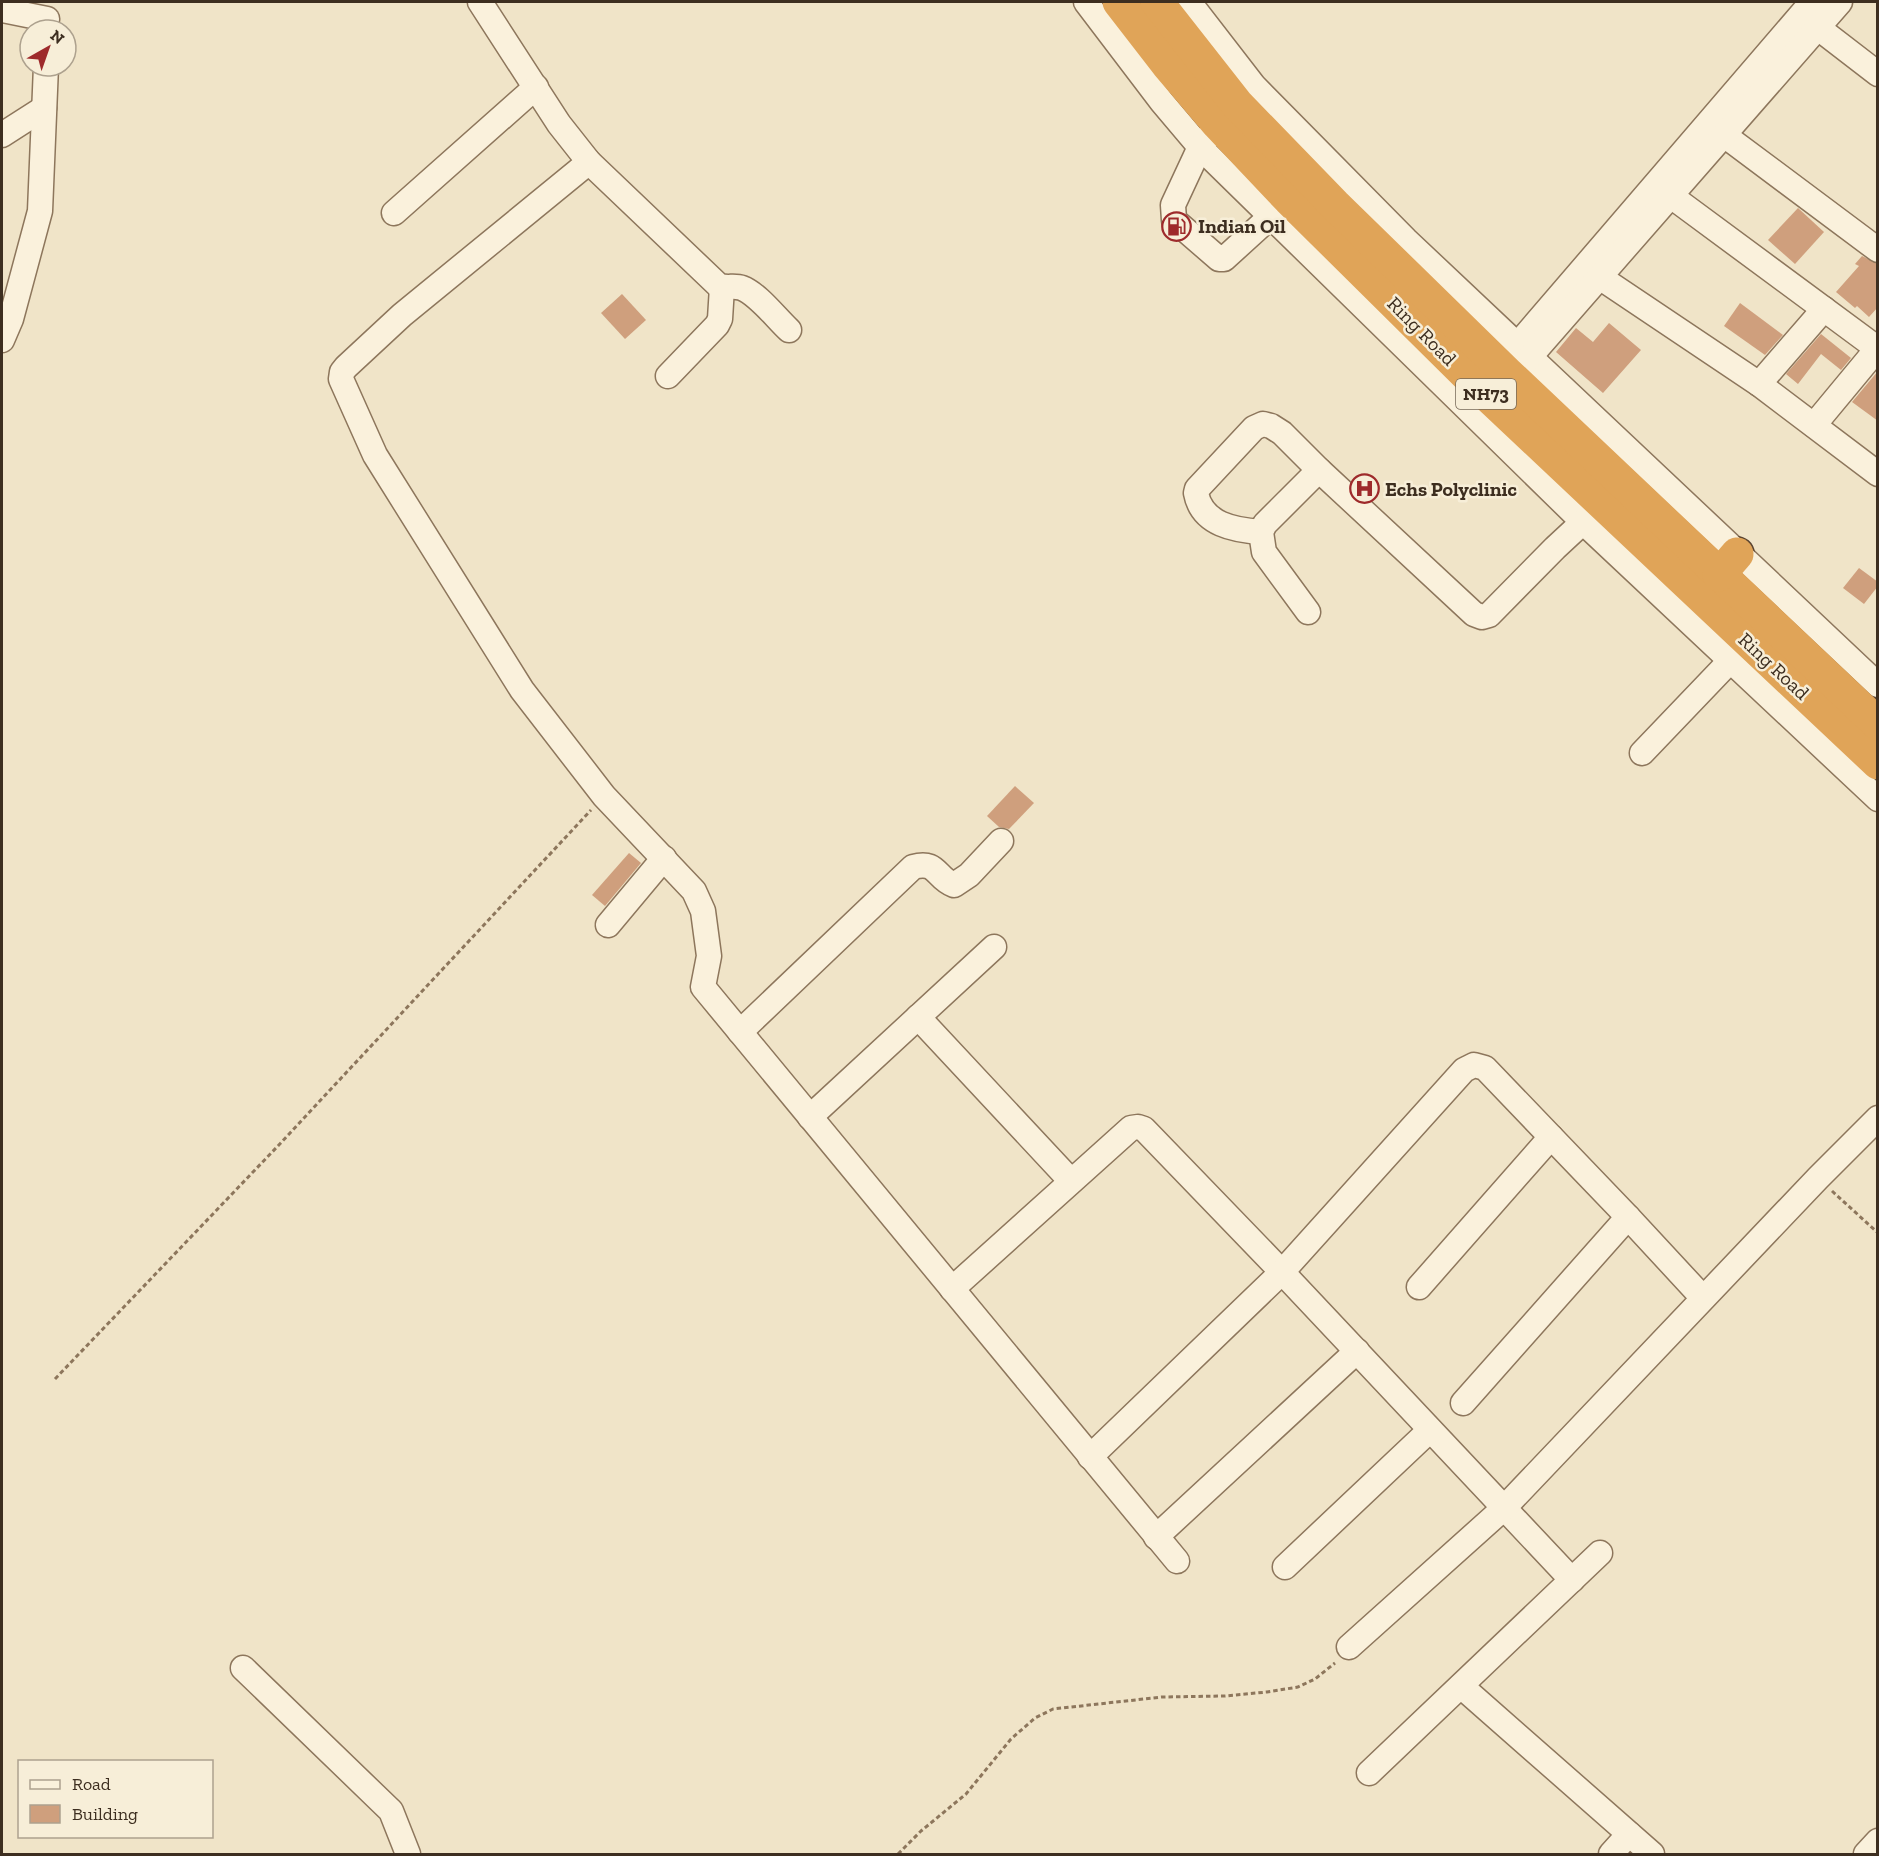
<svg xmlns="http://www.w3.org/2000/svg" width="1879" height="1856" viewBox="0 0 1879 1856" font-family="'Zilla Slab',serif">
<rect width="100%" height="100%" fill="#f0e4c8"/>
<g fill="#cf9f7d">
<polygon points="1798,208 1824,232 1795,264 1768,240"/>
<polygon points="1862,256 1878,264 1878,307 1869,317 1857,306 1855,308 1836,292 1859,266 1855,264"/>
<polygon points="622,294 646,320 625,339 601,313"/>
<polygon points="1740,303 1783,335 1765,355 1724,326"/>
<polygon points="1609,323 1641,350 1603,393 1556,352 1576,328 1593,342"/>
<polygon points="1821,334 1851,358 1841,370 1821,354 1798,384 1786,374"/>
<polygon points="1878,371 1878,421 1852,402"/>
<polygon points="1859,568 1878,582 1878,586 1864,604 1843,588"/>
<polygon points="1015,786 1034,803 1009,829 999,827 987,816"/>
<polygon points="629,853 641,863 605,906 592,895"/>
</g>
<g fill="none" stroke-linecap="round" stroke-linejoin="round">
<defs>
<g id="minor">
<path d="M480,2L559,124L589,162L718,285C726,289 734,285 742,288C758,294 776,318 789,330"/>
<polyline points="1086,2 1162,102 1200,147 1583,522 1878,799"/>
<polyline points="1189,2 1254,86 1406,240 1878,685"/>
<polyline points="2,10 47,19"/>
<polyline points="1817,27 1878,74"/>
<polyline points="2,135 44,108"/>
<polyline points="1724,135 1878,250"/>
<polyline points="1209,136 1200,147 1173,205 1174,220 1219,259 1224,259 1281,207"/>
<polyline points="589,162 402,315 346,367 342,372 341,379 375,455 522,690 604,796 694,891 703,911 709,956 703,987 1177,1561"/>
<polyline points="1671,196 1878,349"/>
<polyline points="394,213 536,87"/>
<polyline points="1588,267 1601,278 1759,384 1878,474"/>
<polyline points="2,340 11,319 40,211 46,66"/>
<polyline points="1507,357 1812,2"/>
<polyline points="1520,368 1840,2"/>
<polyline points="668,376 717,325 720,319 722,287"/>
<polyline points="1759,384 1824,309"/>
<polyline points="1814,425 1877,349"/>
<path d="M1261,532C1235,530 1202,525 1196,493L1197,489L1254,428L1263,424L1271,426L1282,433L1319,470L1474,614L1482,617L1489,615L1555,548L1583,522"/>
<polyline points="1308,612 1264,552 1261,532 1265,524 1319,470"/>
<polyline points="1642,753 1730,661"/>
<polyline points="608,925 664,858"/>
<polyline points="918,1017 1071,1181"/>
<path d="M740,1032L913,867C938,860 935,878 954,885L969,875L1001,841"/>
<polyline points="810,1117 994,947"/>
<polyline points="1419,1287 1551,1137"/>
<polyline points="952,1289 1131,1128 1138,1127 1144,1129 1282,1272 1572,1580"/>
<polyline points="1463,1403 1628,1217"/>
<polyline points="1090,1457 1282,1272 1464,1070 1474,1065 1485,1068 1628,1217 1703,1298"/>
<polyline points="1156,1537 1357,1351"/>
<polyline points="1285,1567 1430,1430"/>
<polyline points="1349,1647 1504,1508 1818,1178 1878,1118"/>
<polyline points="243,1668 391,1811 408,1854"/>
<polyline points="1461,1686 1652,1854"/>
<polyline points="1369,1773 1600,1553"/>
<polyline points="1611,1854 1629,1834"/>
<polyline points="1866,1854 1878,1841"/>
</g>
<g id="highway">
<polyline points="1119,2 1167,64 1218,124 1289,199 1484,392 1878,763"/>
<polyline points="1157,2 1237,104 1335,205 1507,373 1878,724"/>
<polyline points="1719,575 1737,554"/>
</g>
</defs>
<use href="#minor" stroke="#8d765c" stroke-width="27"/>
<use href="#highway" stroke="#5b4430" stroke-width="36"/>
<g stroke="#8d765c" stroke-width="3" stroke-dasharray="4.5 3" stroke-linecap="butt">
<polyline points="1832,1191 1878,1233"/>
<polyline points="55,1379 276,1148 591,810"/>
<polyline points="898,1854 921,1831 966,1794 1011,1739 1035,1718 1053,1709 1162,1697 1225,1696 1267,1692 1298,1687 1315,1679 1335,1663"/>
</g>
<use href="#minor" stroke="#faf1dc" stroke-width="24"/>
<use href="#highway" stroke="#e0a458" stroke-width="33"/>
</g>
<defs>
<symbol id="fuel-ring" viewBox="-11 -11 22 22"><circle r="9.5" fill="#f7eed8" stroke="#9e2a2b" stroke-width="1.5"/><path d="M-5.5-6h7V0h2V4h1.3V-2.5L3-4.5l.8-.8L6-3V5H2.5V1h-1V6h-7ZM-4.2-4.7v3.2H.2V-4.7Z" fill="#9e2a2b"/></symbol>
<symbol id="hospital-ring" viewBox="-11 -11 22 22"><circle r="9.5" fill="#f7eed8" stroke="#9e2a2b" stroke-width="1.5"/><path d="M-5-5h3v3.5h4V-5h3V5h-3V1.5h-4V5h-3Z" fill="#9e2a2b"/></symbol>
</defs>
<g fill-rule="evenodd">
<use href="#fuel-ring" x="1160" y="210" width="33" height="33"/>
<use href="#hospital-ring" x="1348" y="472" width="33" height="33"/>
</g>
<g text-anchor="middle" dominant-baseline="central" stroke-width="5" stroke-linejoin="round" paint-order="stroke">
<rect fill="#f7eed8" stroke="#756857" stroke-width="1.5" x="1456" y="379" width="60" height="30" rx="4.5"/>
<g font-size="18" font-weight="bold" fill="#3d2e20">
<text x="1486" y="394">NH73</text>
</g>
<g font-size="20" font-weight="bold" fill="#3d2e20" stroke="#f7eed8" text-anchor="start">
<text x="1198" y="226">Indian Oil</text>
<text x="1385" y="489">Echs Polyclinic</text>
</g>
<g font-size="20" fill="#3d2e20" stroke="#f7eed8">
<text transform="translate(1422 331) rotate(45)">Ring Road</text>
<text transform="translate(1774 666) rotate(43)">Ring Road</text>
</g>
</g>
<rect width="1879" height="1856" fill="none" stroke="#3d2e20" stroke-width="6"/>
<rect x="18" y="1760" width="195" height="78" fill="#f7eed8" stroke="#ada18e" stroke-width="1.5"/>
<rect x="30" y="1780" width="30" height="9" fill="#faf1dc" stroke="#ada18e" stroke-width="1.5"/>
<text x="72" y="1790" font-size="18" fill="#3d2e20">Road</text>
<rect x="30" y="1805" width="30" height="18" fill="#cf9f7d" stroke="#ada18e" stroke-width="1.5"/>
<text x="72" y="1820" font-size="18" fill="#3d2e20">Building</text>
<g transform="translate(48 48) rotate(40)"><circle r="28" fill="#f7eed8" stroke="#ada18e" stroke-width="1.5"/>
<path d="M0-4.5L10 22L0 15L-10 22Z" fill="#9e2a2b"/>
<text y="-9" font-size="16" font-weight="bold" text-anchor="middle" fill="#3d2e20">N</text>
</g>
</svg>
